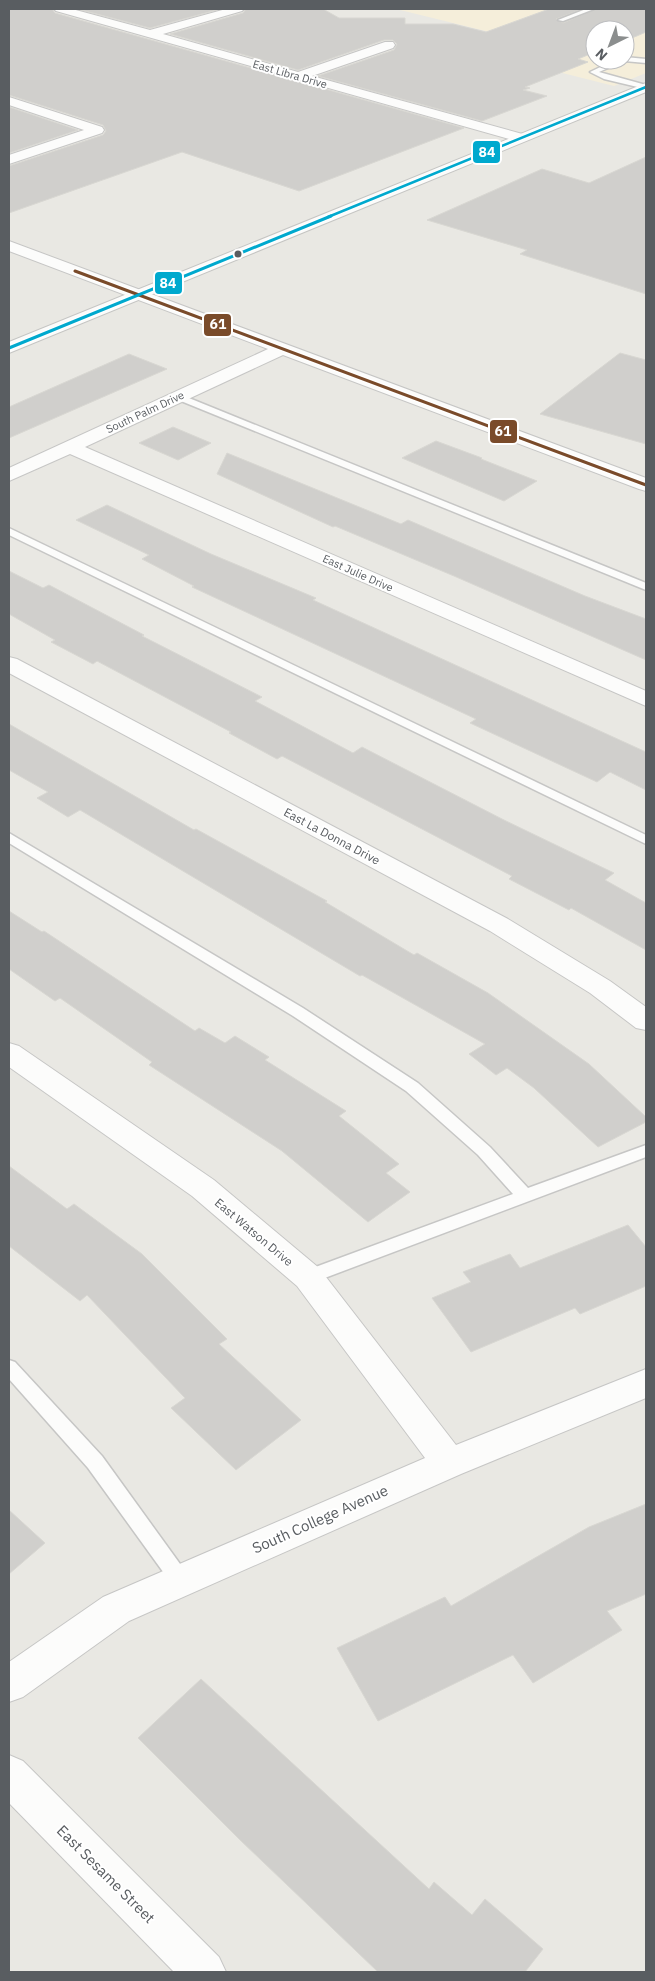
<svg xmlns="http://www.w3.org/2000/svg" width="655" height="1981" viewBox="0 0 655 1981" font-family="'IBM Plex Sans',sans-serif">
<rect width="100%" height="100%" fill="#e9e8e3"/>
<path fill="#f5eeda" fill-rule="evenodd" d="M396,9H646V73L614,86L483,53L518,39ZM595,30H625V60H595Z"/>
<g fill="#d0cfcc" stroke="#d8d7d2">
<polygon points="9,9 52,9 55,13 464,128 299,191 182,152 9,213 9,166 103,135 106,131 103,125 9,95"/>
<polygon points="78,9 220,9 150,28"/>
<polygon points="246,9 323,9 339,18 405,18 405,24 453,24 486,32 549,9 582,9 556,19 563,23 596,9 646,9 646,32 625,41 625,30 595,30 595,52 578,59 588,62 525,87 530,88 523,90 547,96 482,121 318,76 394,50 397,44 393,40 384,40 298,70 170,34 243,13"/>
<polygon points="9,107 78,130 9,153"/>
<polygon points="646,157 646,294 520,254 527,250 427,220 542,169 589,183"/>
<polygon points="620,353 646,360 646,444 540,414"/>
<polygon points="129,354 167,369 9,438 9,407"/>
<polygon points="173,427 211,443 178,460 139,443"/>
<polygon points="436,441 482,458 481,459 537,481 504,501 402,458"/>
<polygon points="227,453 401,524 408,520 585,596 646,619 646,660 454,576 335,526 333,527 217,474"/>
<polygon points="107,505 211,554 316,598 313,600 646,752 646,790 610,772 597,782 470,723 476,719 192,587 194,586 142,559 149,555 76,520"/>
<polygon points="9,571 43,588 49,585 144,635 142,636 262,697 255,701 353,753 362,747 504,820 614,873 605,880 646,903 646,950 571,908 569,910 509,879 512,876 282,756 277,759 229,733 231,732 97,661 93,664 51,642 55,640 9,614"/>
<polygon points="9,724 194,830 196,829 327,901 325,902 414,955 417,953 488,993 589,1064 646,1117 646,1122 598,1147 534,1088 507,1068 496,1075 469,1054 485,1044 362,975 360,976 80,810 68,817 37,798 48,792 9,770"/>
<polygon points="9,911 42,932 44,931 195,1031 199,1028 225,1043 235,1036 269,1057 265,1060 346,1111 339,1116 399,1164 386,1173 410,1192 368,1222 282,1151 149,1065 152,1062 60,998 55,1001 9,969"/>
<polygon points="9,1166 67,1209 74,1204 142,1254 227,1339 219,1344 301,1420 236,1470 171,1408 185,1398 87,1295 80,1301 9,1246"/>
<polygon points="628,1225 646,1247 646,1286 580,1314 575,1308 471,1352 432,1298 471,1282 463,1272 510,1254 520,1268"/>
<polygon points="646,1504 646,1594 607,1611 622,1630 533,1683 513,1655 378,1721 337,1648 445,1597 451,1606 589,1527"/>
<polygon points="9,1510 45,1543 9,1574"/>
<polygon points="201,1679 429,1889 434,1882 472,1915 485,1899 543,1949 525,1972 378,1972 239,1839 138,1738"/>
</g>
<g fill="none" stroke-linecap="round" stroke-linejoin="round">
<defs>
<g id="service">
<polygon points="586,9 594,9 563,21 558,20"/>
<polygon points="625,57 646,59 646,63 624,61 599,72 646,85 646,89 604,79 590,72 615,60 625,60"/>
<polygon points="179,394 646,583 646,590 176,399 174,397"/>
<polygon points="9,528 646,835 646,844 9,535"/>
<polygon points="9,833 303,1008 418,1083 490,1147 528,1188 646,1145 646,1157 314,1282 308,1284 302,1282 299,1277 302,1272 513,1194 478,1155 406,1091 293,1016 9,843"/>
<polygon points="9,1360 15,1362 102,1456 188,1575 191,1581 188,1587 181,1590 174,1587 88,1468 9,1379"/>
</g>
<g id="minor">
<polygon points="54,9 72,9 150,30 226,9 244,9 242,11 163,34 298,72 385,42 393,42 395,45 393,48 312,76 526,135 528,138 521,142 516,141 56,11"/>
<polygon points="9,97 102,127 104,130 102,133 9,164 9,155 84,130 9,105"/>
<polygon points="9,241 646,478 646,491 639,489 283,355 85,447 646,691 646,706 70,454 9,481 9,468 268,349 9,251"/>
<polygon points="9,657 17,659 508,919 610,981 646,1007 646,1030 636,1028 590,993 490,931 9,673"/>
<polygon points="9,1043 19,1046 214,1180 319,1268 456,1445 646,1369 646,1398 461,1474 129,1621 23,1697 9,1702 9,1662 103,1597 425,1458 297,1286 192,1196 9,1067"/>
<polygon points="9,1755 23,1761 219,1957 226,1972 174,1972 9,1803"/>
</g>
<polygon id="secondary" points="646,83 646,92 9,353 9,342"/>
</defs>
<use href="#service" stroke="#c6c6c5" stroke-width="3"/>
<use href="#minor" stroke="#c6c6c5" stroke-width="2"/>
<use href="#secondary" stroke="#c5c5c3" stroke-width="2"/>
<use href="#service" fill="#fcfcfb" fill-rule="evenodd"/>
<use href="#minor" fill="#fcfcfb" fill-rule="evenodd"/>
<use href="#secondary" fill="#fcfcfb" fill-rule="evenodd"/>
<defs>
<polyline id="bus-1" points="75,271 646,485"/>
<polyline id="bus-2-far1" points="328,217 646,87"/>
<polyline id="bus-2" points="9,348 331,216"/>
</defs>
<use href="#bus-1" stroke="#fff" stroke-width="5.5"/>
<use href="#bus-2-far1" stroke="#fff" stroke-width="4.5"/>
<use href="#bus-2" stroke="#fff" stroke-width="5.5"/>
<use href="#bus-1" stroke="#7a4b2a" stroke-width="3"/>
<use href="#bus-2-far1" stroke="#00a9ce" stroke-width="2.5"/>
<use href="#bus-2" stroke="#00a9ce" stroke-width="3"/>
</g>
<circle fill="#595d61" stroke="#fff" stroke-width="2" cx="238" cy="254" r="4.5"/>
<g text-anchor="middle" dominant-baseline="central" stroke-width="4" stroke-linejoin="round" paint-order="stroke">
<g font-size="11" fill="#595d61" stroke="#fff">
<text transform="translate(290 74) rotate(16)">East Libra Drive</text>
<text transform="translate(145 412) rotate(-25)">South Palm Drive</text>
<text transform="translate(358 573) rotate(24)">East Julie Drive</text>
</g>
<g font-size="12" fill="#595d61" stroke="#fff">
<text transform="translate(332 836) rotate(28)">East La Donna Drive</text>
<text transform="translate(254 1232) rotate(40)">East Watson Drive</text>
</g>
<g font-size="15" fill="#595d61" stroke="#fff">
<text transform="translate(320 1519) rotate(-24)">South College Avenue</text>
<text transform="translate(106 1874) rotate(45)">East Sesame Street</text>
</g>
</g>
<g stroke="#fff" stroke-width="2">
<rect x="472" y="140" width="29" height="24" rx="5" fill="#00a9ce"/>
<rect x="154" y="271" width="29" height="24" rx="5" fill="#00a9ce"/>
<rect x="203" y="313" width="29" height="24" rx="5" fill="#7a4b2a"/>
<rect x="489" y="419" width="29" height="25" rx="5" fill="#7a4b2a"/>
</g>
<g font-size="14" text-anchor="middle" font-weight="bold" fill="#fff">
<text x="487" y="157">84</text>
<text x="168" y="288">84</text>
<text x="218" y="329">61</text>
<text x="503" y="436">61</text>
</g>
<rect width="655" height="1981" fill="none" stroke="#595d61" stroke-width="20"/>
<g transform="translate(610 45) rotate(222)"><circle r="24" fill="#ffffff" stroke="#bdbec0"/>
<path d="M0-4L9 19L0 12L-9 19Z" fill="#8b8e8e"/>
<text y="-8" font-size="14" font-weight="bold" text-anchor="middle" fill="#595d61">N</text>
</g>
</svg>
